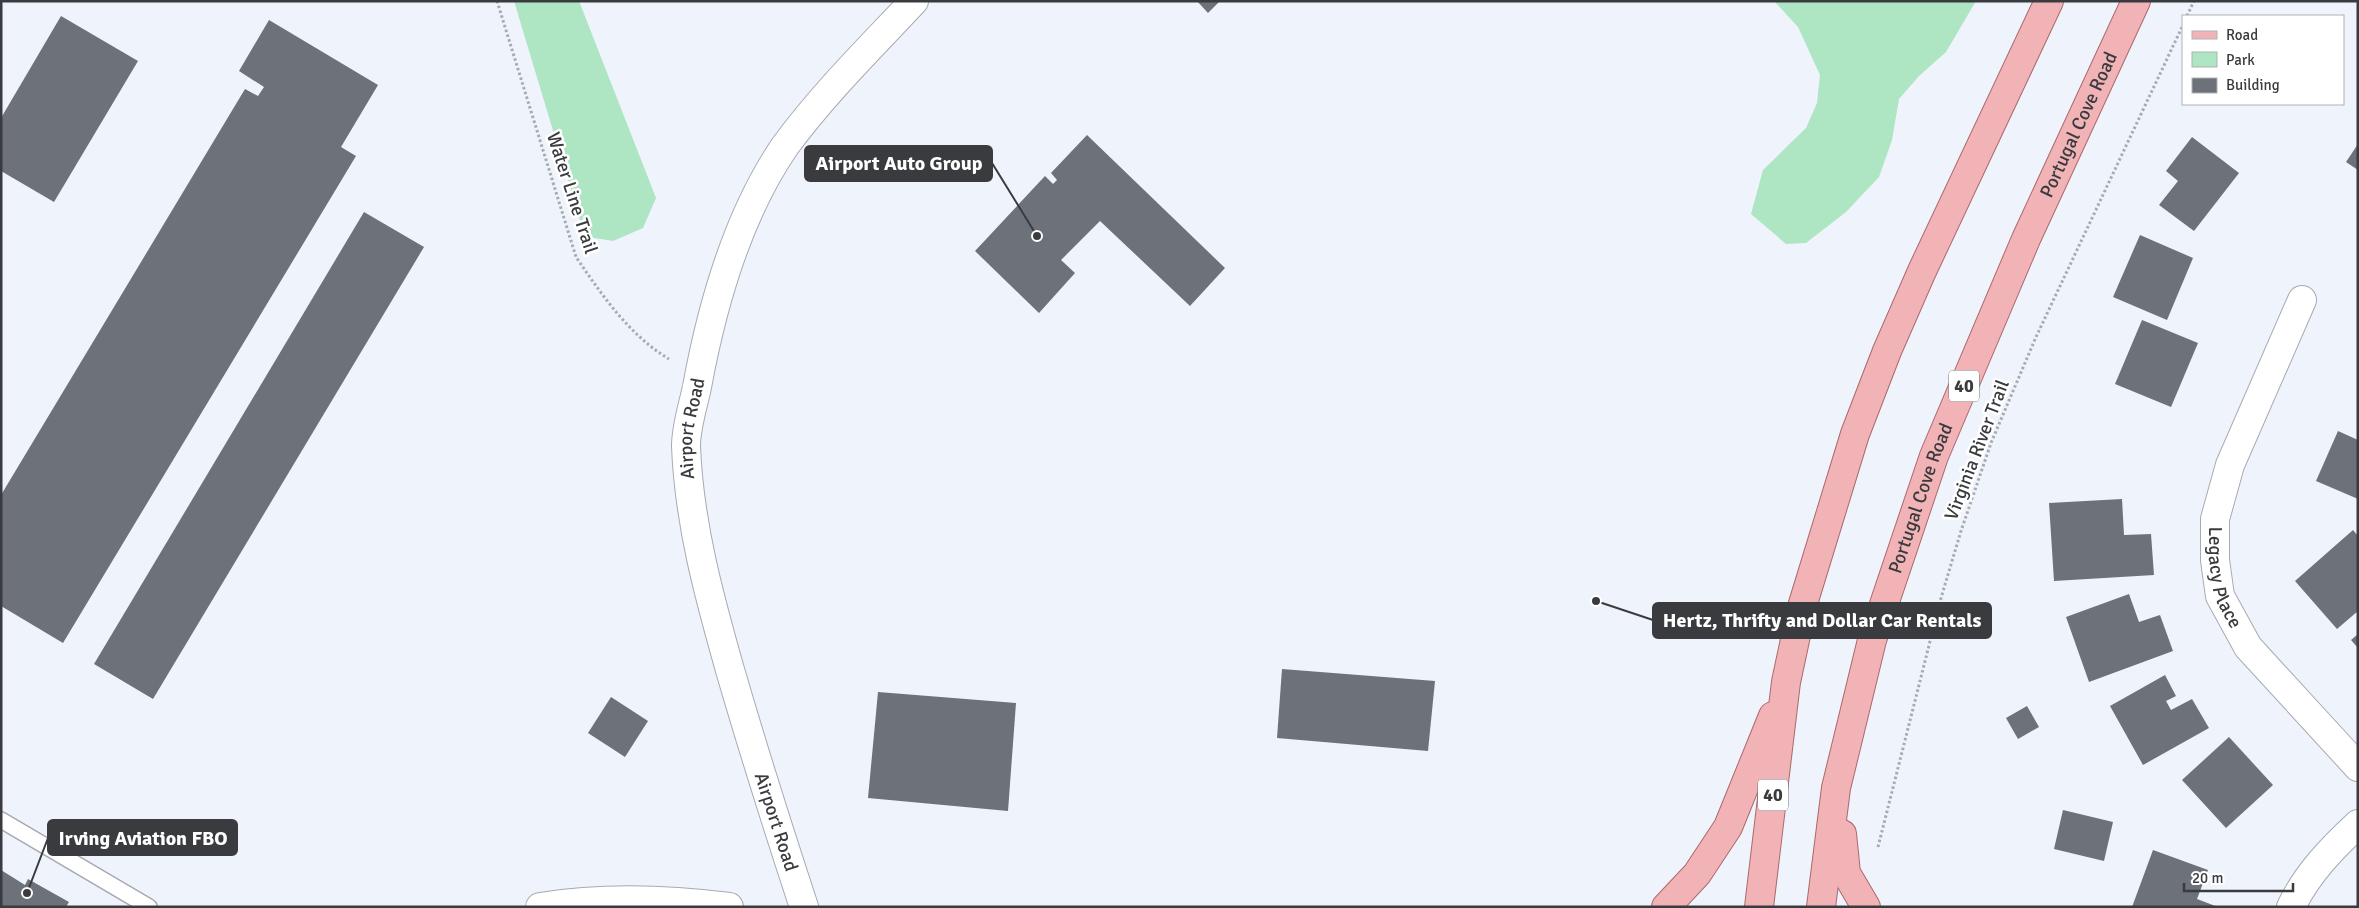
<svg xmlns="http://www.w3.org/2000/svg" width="2359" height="908" viewBox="0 0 2359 908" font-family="Signika,sans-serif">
<rect width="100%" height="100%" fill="#eff4fc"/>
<g fill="#aee5c2">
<polygon points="514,1 579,1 656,198 643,228 613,241 588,237 582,227"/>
<polygon points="1774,1 1976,1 1946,52 1919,76 1899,99 1892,140 1879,177 1846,212 1806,243 1786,244 1751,214 1763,170 1806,128 1817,103 1820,75 1798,27"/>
</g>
<g fill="#6d7179">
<polygon points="1197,1 1220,1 1208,13"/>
<polygon points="61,16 138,61 54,202 1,171 1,118"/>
<polygon points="269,20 378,85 341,147 356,156 63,643 1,606 1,495 245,89 258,96 264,87 239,71"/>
<polygon points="1087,135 1225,268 1190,306 1100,221 1061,260 1075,273 1039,313 975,251 1045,176 1053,184 1057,180 1051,173"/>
<polygon points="2192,137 2239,173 2194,231 2159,205 2178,181 2166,171"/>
<polygon points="2358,144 2358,170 2346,162"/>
<polygon points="364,212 424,247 153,699 94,664"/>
<polygon points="2140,235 2193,258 2167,320 2113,297"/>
<polygon points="2142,320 2198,343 2171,407 2115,384"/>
<polygon points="2338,431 2358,440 2358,499 2316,481"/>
<polygon points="2122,499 2124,535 2151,534 2154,575 2054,581 2049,503"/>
<polygon points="2353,530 2358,536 2358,611 2337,629 2295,581"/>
<polygon points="2129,594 2139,622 2160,615 2173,651 2089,682 2066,617"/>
<polygon points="2358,634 2358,648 2351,640"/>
<polygon points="1282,669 1435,681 1428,751 1277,738"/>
<polygon points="2165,675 2176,696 2166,701 2171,710 2192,699 2209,728 2143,765 2110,706"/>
<polygon points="878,692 1016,703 1008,811 868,798"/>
<polygon points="611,697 648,721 625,757 588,733"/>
<polygon points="2027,706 2039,727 2018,739 2006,718"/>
<polygon points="2229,737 2273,785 2226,828 2182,780"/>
<polygon points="2063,810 2113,822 2104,861 2054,849"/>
<polygon points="2153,850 2208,870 2197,899 2218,907 2132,907"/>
<polygon points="1,870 25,885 28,879 69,902 66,907 1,907"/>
</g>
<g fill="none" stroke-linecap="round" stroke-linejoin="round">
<defs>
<polyline id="lane" points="1,820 149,907"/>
<g id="street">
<path id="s1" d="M2302,300L2230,465L2215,519V560L2220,596L2248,647L2358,767"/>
<path d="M540,907C602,897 667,899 729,907"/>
<path id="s2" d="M804,907C778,828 753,749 730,670C709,596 689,523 686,446C686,427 693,406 697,387C712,305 737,216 785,146C823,94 870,48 914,1"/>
<path d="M2291,907C2307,874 2331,849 2358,824"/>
</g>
<g id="primary">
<polyline points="1842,834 1846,873 1866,907"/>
<polyline points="1666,907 1697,874 1728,827 1773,716"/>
<polyline points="1759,907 1786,682 1802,607 1855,434 1887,351 1922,271 2049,1"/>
<path id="s3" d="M1821,907L1836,788L1872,640L1934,456L2026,239L2136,1"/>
</g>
</defs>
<use href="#lane" stroke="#a6aab2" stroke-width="18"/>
<use href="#street" stroke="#a6aab2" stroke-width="30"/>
<use href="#primary" stroke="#ab686d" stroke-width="30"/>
<g stroke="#a7abb1" stroke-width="3" stroke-dasharray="2.5 2.5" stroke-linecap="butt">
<path d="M497,1L576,257C602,295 629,335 669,359"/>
<polyline points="2187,16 2194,1"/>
<polyline points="1878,847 1941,598 1961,531 1991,443 2036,337 2183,25"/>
</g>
<use href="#lane" stroke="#fff" stroke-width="15"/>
<use href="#street" stroke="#fff" stroke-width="28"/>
<use href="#primary" stroke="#f1b3b6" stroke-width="28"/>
</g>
<g text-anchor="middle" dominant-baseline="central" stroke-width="5" stroke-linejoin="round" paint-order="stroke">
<g fill="#fff" stroke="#747678" stroke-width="1">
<rect x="1949" y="370.5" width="30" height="31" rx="4"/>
<rect x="1758" y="779.5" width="30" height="31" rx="4"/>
</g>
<g font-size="18" font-weight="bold" fill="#393b3e">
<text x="1964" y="386">40</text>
<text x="1773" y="795">40</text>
</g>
<g font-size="19" fill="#393b3e" stroke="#fff">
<text stroke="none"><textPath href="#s3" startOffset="828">Portugal Cove Road</textPath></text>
<text transform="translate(572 193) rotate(72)">Water Line Trail</text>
<text stroke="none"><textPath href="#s2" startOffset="495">Airport Road</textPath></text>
<text transform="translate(1977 450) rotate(-69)">Virginia River Trail</text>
<text stroke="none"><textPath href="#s3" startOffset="422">Portugal Cove Road</textPath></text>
<text stroke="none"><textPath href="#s1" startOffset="296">Legacy Place</textPath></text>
<text transform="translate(776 822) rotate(72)">Airport Road</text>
</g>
</g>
<path fill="none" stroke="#393b3e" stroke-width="2" d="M1037 236L992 163M1596 601L1653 620M27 893L48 838"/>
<g fill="#393b3e" stroke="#fff" stroke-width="2">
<circle cx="1037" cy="236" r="5"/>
<circle cx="1596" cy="601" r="5"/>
<circle cx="27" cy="893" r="5"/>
</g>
<g fill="#393b3e" stroke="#393b3e" stroke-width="2">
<rect x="805" y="146" width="187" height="35" rx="5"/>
<rect x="1653" y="603" width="338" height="35" rx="5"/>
<rect x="48" y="820" width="189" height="35" rx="5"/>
</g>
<g font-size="20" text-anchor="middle" font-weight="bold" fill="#fff">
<text x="899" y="170">Airport Auto Group</text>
<text x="1822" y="627">Hertz, Thrifty and Dollar Car Rentals</text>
<text x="143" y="845">Irving Aviation FBO</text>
</g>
<rect width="2359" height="908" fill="none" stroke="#393b3e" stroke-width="5"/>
<rect x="2182" y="15" width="162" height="90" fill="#ffffff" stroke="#b0b1b2"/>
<rect x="2192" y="31" width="25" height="8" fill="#f1b3b6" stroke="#b0b1b2"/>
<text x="2226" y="40" font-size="15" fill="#393b3e">Road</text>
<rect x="2192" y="52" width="25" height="15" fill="#aee5c2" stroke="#b0b1b2"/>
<text x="2226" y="65" font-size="15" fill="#393b3e">Park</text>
<rect x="2192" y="78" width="25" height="15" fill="#6d7179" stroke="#b0b1b2"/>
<text x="2226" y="90" font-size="15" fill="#393b3e">Building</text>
<path d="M2184 883v8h109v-8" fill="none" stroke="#393b3e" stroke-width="2.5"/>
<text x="2192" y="883" font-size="15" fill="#393b3e" stroke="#ffffff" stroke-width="4" paint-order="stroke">20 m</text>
</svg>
